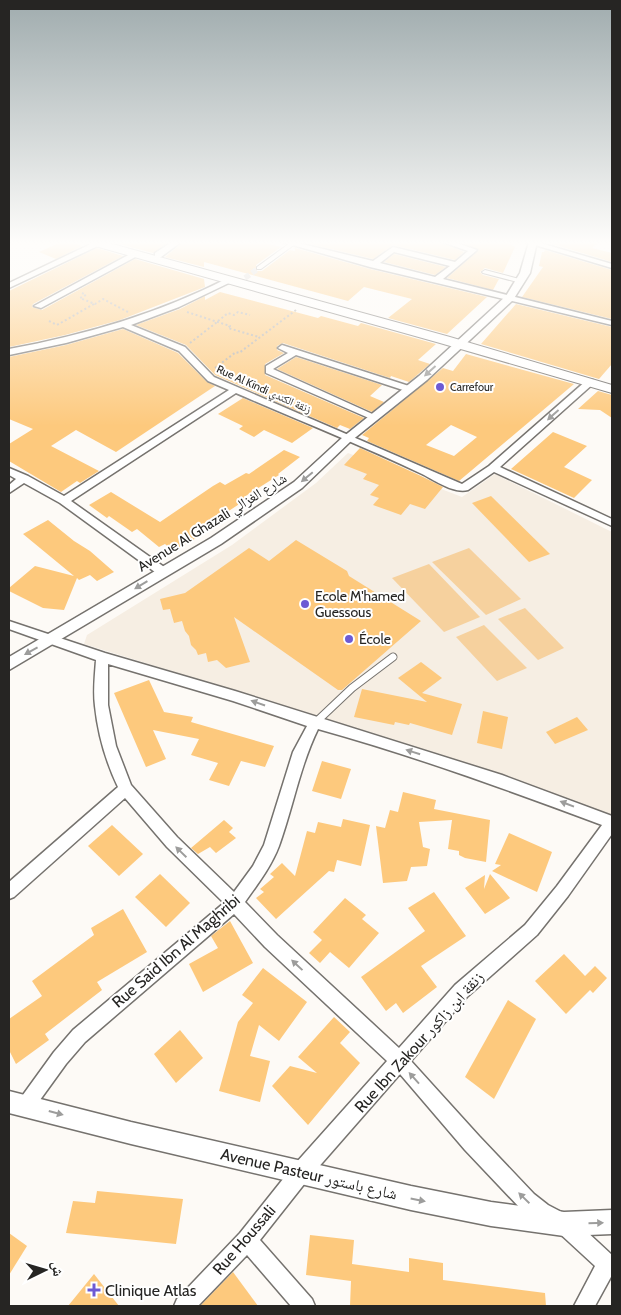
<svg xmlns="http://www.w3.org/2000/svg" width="621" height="1315" viewBox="0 0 621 1315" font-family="Cabin,'Noto Naskh Arabic',sans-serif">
<rect width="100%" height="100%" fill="#fdfaf6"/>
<polygon fill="#f6eee3" points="348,453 462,497 495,474 612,532 612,817 553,794 378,735 84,644 87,635 232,545 316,483"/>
<g fill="#f6d19e">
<polygon points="469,548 521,599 486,615 432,562"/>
<polygon points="429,564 480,617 444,632 392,578"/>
<polygon points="525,608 564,648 538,660 498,619"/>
<polygon points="484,625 527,668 497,681 456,637"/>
</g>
<g fill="#fdc97d" fill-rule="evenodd">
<polygon points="61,242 72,242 82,246 56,259 39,252"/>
<polygon points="112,242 169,242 153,253"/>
<polygon points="183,242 262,242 281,247 256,265 257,271 262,271 290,250 295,251 295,248 370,269 487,297 447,334 388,318 412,299 364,287 348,301 204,262 204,267 165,257"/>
<polygon points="302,242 441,242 464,252 455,260 393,245 373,259"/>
<polygon points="460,242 507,242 515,247 503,273 485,268 480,272 483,275 499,279 493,290 447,278 479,250"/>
<polygon points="546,242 599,242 592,248 612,253 612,262"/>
<polygon points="97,248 123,256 33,304 32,307 42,310 135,259 204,279 205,287 120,320 65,335 9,347 9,291"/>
<polygon points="545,250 612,270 612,319 522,297 543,267 539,266 542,252 544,252"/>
<polygon points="394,254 446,267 435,275 384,262"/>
<polygon points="220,292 318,318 321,316 358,326 361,323 436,344 418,360 430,364 409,382 391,376 390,378 283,343 277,346 277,350 284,353 265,364 265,375 364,418 350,429 340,425 337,428 215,375 186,345 136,325 180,309 205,296 205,300"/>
<polygon points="516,304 612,327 612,364 599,379 481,344"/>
<polygon points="123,329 178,353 207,382 215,386 116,452 76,430 51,446 99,471 80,483 77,481 61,492 9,461 9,444 33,429 9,419 9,357 66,345"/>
<path d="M466,354L574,384L459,481L367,441L369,438L362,435L443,368L453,371ZM451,425L477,437L454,456L426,445Z"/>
<polygon points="296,357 382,385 370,396 384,402 372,412 277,369"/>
<polygon points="598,391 612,395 612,418 600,410 578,409"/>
<polygon points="243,398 259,405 313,428 292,443 264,430 254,437 239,429 243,426 218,414"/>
<polygon points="553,432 587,446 564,467 592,480 574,498 511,469"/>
<polygon points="360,448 421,476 443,487 425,509 410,504 401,515 373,505 379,498 370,495 379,485 363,479 367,474 344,465"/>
<polygon points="284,450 300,457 278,474 279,475 244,497 247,499 221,516 226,519 209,531 173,551 165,544 159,547 137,529 132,532 109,516 107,518 89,505 111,492 160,522 213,486 220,482 225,485 246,473 249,474"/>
<polygon points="491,496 550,554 529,562 472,503"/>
<polygon points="48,520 74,541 90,551 114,572 97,581 90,575 79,580 77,578 64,610 43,608 9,591 9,588 35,566 74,576 23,534"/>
<polygon points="296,540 347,571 349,576 421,621 342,690 338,690 234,617 250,662 226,668 217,660 208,662 206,653 198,655 196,650 191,645 189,636 185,631 182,621 174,623 170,609 163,610 160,599 185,593 249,548 269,561"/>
<polygon points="421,662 442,678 422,693 462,704 452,735 410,723 409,725 395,722 394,725 354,717 362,689 427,702 398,678"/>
<polygon points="149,680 164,712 193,717 191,722 274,746 265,767 241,761 229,786 209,780 218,763 191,755 199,739 153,730 166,759 146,767 114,693"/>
<polygon points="483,711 508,717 502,749 477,743"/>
<polygon points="577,717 588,730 555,744 546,732"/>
<polygon points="322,761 351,769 341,799 312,791"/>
<polygon points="403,792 436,800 434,809 490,820 486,862 465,858 459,855 459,851 448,849 452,820 419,822 423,847 430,849 427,866 411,867 407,881 383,883 376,826 385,828 390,810 398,812"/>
<polygon points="343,819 370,825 361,866 337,860 334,872 329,871 276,919 256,898 264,892 260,889 274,877 270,874 282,863 295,876 307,831 315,833 318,822 341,827"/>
<polygon points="224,820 233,828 229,832 236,838 216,853 210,847 198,854 191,848"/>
<polygon points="112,825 143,854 119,876 88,846"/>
<polygon points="509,833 552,852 537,892 492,871 501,865 495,864"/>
<polygon points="160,874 190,903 166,927 135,897"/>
<polygon points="490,874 510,898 485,914 465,888 485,875 484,889"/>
<polygon points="434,892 466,936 421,966 437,987 403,1013 396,1003 386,1011 361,977 425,931 408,908"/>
<polygon points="345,898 366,915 362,919 379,933 349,968 330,952 320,963 309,953 322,940 313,932"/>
<polygon points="123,909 147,952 97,982 102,990 45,1034 49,1040 16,1064 9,1050 9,1019 42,996 32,981 94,935 91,928"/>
<polygon points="230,921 253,963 203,992 189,964 218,948 211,936"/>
<polygon points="564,954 585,976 595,966 607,978 593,993 590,990 566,1014 535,981"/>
<polygon points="263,968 307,1002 279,1041 259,1025 250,1056 270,1061 260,1102 219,1091 238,1022 253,1003 242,995"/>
<polygon points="508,1000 536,1019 494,1099 465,1077"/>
<polygon points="334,1017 350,1032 340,1043 360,1063 308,1125 272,1086 290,1066 317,1073 298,1057"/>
<polygon points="180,1030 203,1058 176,1083 154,1054"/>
<polygon points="97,1191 183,1199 176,1244 66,1233 73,1201 95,1203"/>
<polygon points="9,1233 27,1246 9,1275"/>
<polygon points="310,1235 354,1240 352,1264 409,1272 409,1258 443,1263 443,1280 545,1293 546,1306 350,1306 351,1281 306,1275"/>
<polygon points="233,1272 258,1306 200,1306"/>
<polygon points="94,1274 119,1306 68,1306"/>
</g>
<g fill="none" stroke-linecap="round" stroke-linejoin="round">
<polyline stroke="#d2cfcc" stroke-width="5.5" stroke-dasharray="5.5 3" stroke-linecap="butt" points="245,278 259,268"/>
<defs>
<polyline id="service" points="315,723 352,688 393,657"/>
<g id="pedestrian">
<polygon points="290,243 295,244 261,269 257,269 257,267"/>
<polygon points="485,270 523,280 524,281 521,283 483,273 482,272"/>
</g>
<g id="minor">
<polygon points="95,242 102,244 9,288 9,283"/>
<polygon points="172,242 181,242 161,257 155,257 155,253"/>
<path d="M282,242H294L373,261L393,247L455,262L468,251L443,242H454L477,250L443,279L612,321V325L370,267ZM394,252L450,266L435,277L380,263Z"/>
<polygon points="525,242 537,242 612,264 612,268"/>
<polygon points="132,253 139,255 41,308 34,306"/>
<path d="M226,279L233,281L179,307L131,325L185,347L214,377L462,484L489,466L587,380H593V384L500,467L612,519V526L494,472L468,490C454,494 434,480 422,474C361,445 298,420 236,393L71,501L167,569L169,572L167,575H159L60,503L24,483L9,493V485L16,479L9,475V468L28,476L64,496L229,390L208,381L179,351L123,327L66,343L9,355V349C85,335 157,314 226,279Z"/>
<polygon points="282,345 412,387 414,389 412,391 406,391 296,355 273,369 379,417 377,419 371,419 266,373 266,366 288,353 278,348"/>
<path d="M9,621L105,653L235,691L502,775L612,816V834L568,896L537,935L467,997L411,1061L479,1136L534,1194L548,1205L571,1217L612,1255V1275L595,1306H574L595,1266L557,1231L534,1219L520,1208L465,1150L400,1074L309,1178L260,1240L312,1299L315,1306H291L247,1255L198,1306H174L177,1299L240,1233L295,1164L387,1061L265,947L234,914L85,1042L66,1064L32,1111L26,1114L20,1111L17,1105L20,1099L54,1052L73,1030L224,903L167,847L125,798L14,897L9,899V882L118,787C106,762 98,734 95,706C93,691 95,675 96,660L9,629ZM108,664L233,701L307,726L293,752L264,845L253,866L234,892L177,837L131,785L116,746L108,705ZM318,729C415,756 508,790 602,825L557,886L525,925L455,985L399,1048L277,935L245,902C257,885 271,867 279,846C293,807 300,766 318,729Z"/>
</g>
<g id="tertiary">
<polygon points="529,242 537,242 530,273 513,300 427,380 351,441 302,488 221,544 9,670 9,657 211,538 294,482 343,437 419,376 506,296 520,273"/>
<polygon points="9,1091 131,1122 411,1186 491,1202 564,1212 612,1210 612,1234 564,1236 491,1226 411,1210 131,1144 9,1113"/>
</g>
<polygon id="primary" points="86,242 105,242 450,337 612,385 612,393 440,343 88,244"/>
</defs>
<use href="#service" stroke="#75726e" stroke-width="9"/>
<use href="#pedestrian" stroke="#75726e" stroke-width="2"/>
<use href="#minor" stroke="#75726e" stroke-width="3"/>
<use href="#tertiary" stroke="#75726e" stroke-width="3"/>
<use href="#primary" stroke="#75726e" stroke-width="2"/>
<g stroke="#b2afac" stroke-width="2" stroke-dasharray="2 2.5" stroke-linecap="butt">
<polyline points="82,293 86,295 80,298 95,304 103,299 128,312"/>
<polyline points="187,312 230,326 228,328 259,337"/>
<polyline points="49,321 57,325 94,304"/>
<polyline points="218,321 228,313 234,315 238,312 250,315"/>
<polyline points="190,343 217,322"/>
<polyline points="215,368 236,352 239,353 296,310"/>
</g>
<use href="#service" stroke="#fff" stroke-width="7"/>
<use href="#pedestrian" fill="#fff" fill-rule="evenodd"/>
<use href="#minor" fill="#fff" fill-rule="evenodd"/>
<use href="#tertiary" fill="#fff" fill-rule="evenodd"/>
<use href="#primary" fill="#fff" fill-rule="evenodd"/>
</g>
<defs><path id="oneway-solid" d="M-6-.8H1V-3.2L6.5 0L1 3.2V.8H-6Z" transform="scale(1.25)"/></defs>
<g fill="#9d9d9c">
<use href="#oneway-solid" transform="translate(430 371) rotate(138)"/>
<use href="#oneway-solid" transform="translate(553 415) rotate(138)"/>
<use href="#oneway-solid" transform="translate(307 477) rotate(140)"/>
<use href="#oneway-solid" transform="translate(141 585) rotate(149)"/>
<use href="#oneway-solid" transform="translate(31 651) rotate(151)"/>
<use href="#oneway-solid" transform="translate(258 703) rotate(-161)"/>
<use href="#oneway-solid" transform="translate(413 752) rotate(-162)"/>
<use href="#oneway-solid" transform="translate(567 804) rotate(-159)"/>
<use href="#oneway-solid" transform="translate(181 852) rotate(-136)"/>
<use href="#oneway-solid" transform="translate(297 965) rotate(-137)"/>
<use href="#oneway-solid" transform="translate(414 1078) rotate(-132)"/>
<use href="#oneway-solid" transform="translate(56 1113) rotate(15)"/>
<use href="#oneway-solid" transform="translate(524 1198) rotate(-136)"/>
<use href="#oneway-solid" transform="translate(418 1200) rotate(11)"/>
<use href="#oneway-solid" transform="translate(596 1223) rotate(-2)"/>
</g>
<linearGradient id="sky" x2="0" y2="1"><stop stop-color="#a0acae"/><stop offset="0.57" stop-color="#fefdfb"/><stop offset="1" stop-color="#fefdfb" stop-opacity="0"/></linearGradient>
<rect width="621" height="426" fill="url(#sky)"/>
<g fill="#6d5ad4" stroke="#fff" stroke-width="2">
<circle cx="440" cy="387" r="5"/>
<circle cx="305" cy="604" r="5"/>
<circle cx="349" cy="639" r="5"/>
<path d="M91.5 1282.5h5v5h5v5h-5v5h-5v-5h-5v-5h5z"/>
</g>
<g text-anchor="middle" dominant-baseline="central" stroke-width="4" stroke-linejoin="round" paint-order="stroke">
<g font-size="11" fill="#262523" stroke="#fff" text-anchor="start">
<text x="450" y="387">Carrefour</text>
</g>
<g font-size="11" fill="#262523" stroke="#fff">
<text transform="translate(264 389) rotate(24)">Rue Al Kindi زنقة الكندي</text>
</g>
<g font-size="14" fill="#262523" stroke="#fff">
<text transform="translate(212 522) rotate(-32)">Avenue Al Ghazali شارع الغزالي</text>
</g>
<g font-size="14" fill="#262523" stroke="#fff" text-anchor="start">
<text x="315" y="596">Ecole M'hamed<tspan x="315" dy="16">Guessous</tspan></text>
<text x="359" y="639">École</text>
</g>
<g font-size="16" fill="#262523" stroke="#fff">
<text transform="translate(176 951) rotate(-41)">Rue Said Ibn Al Maghribi</text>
<text transform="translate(419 1042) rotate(-48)">Rue Ibn Zakour زنقة ابن زاكور</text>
<text transform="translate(309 1174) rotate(13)">Avenue Pasteur شارع باستور</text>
<text transform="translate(244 1240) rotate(-49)">Rue Houssali</text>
</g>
<g font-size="16" fill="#262523" stroke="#fff" text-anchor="start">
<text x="105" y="1290">Clinique Atlas</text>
</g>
</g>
<rect width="621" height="1315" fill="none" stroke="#262523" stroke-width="20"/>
<g transform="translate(45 1270) rotate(85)" stroke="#ffffff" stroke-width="4" paint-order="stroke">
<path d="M0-4L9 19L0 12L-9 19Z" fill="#262523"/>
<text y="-8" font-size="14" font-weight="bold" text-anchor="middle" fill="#262523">ش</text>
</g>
</svg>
